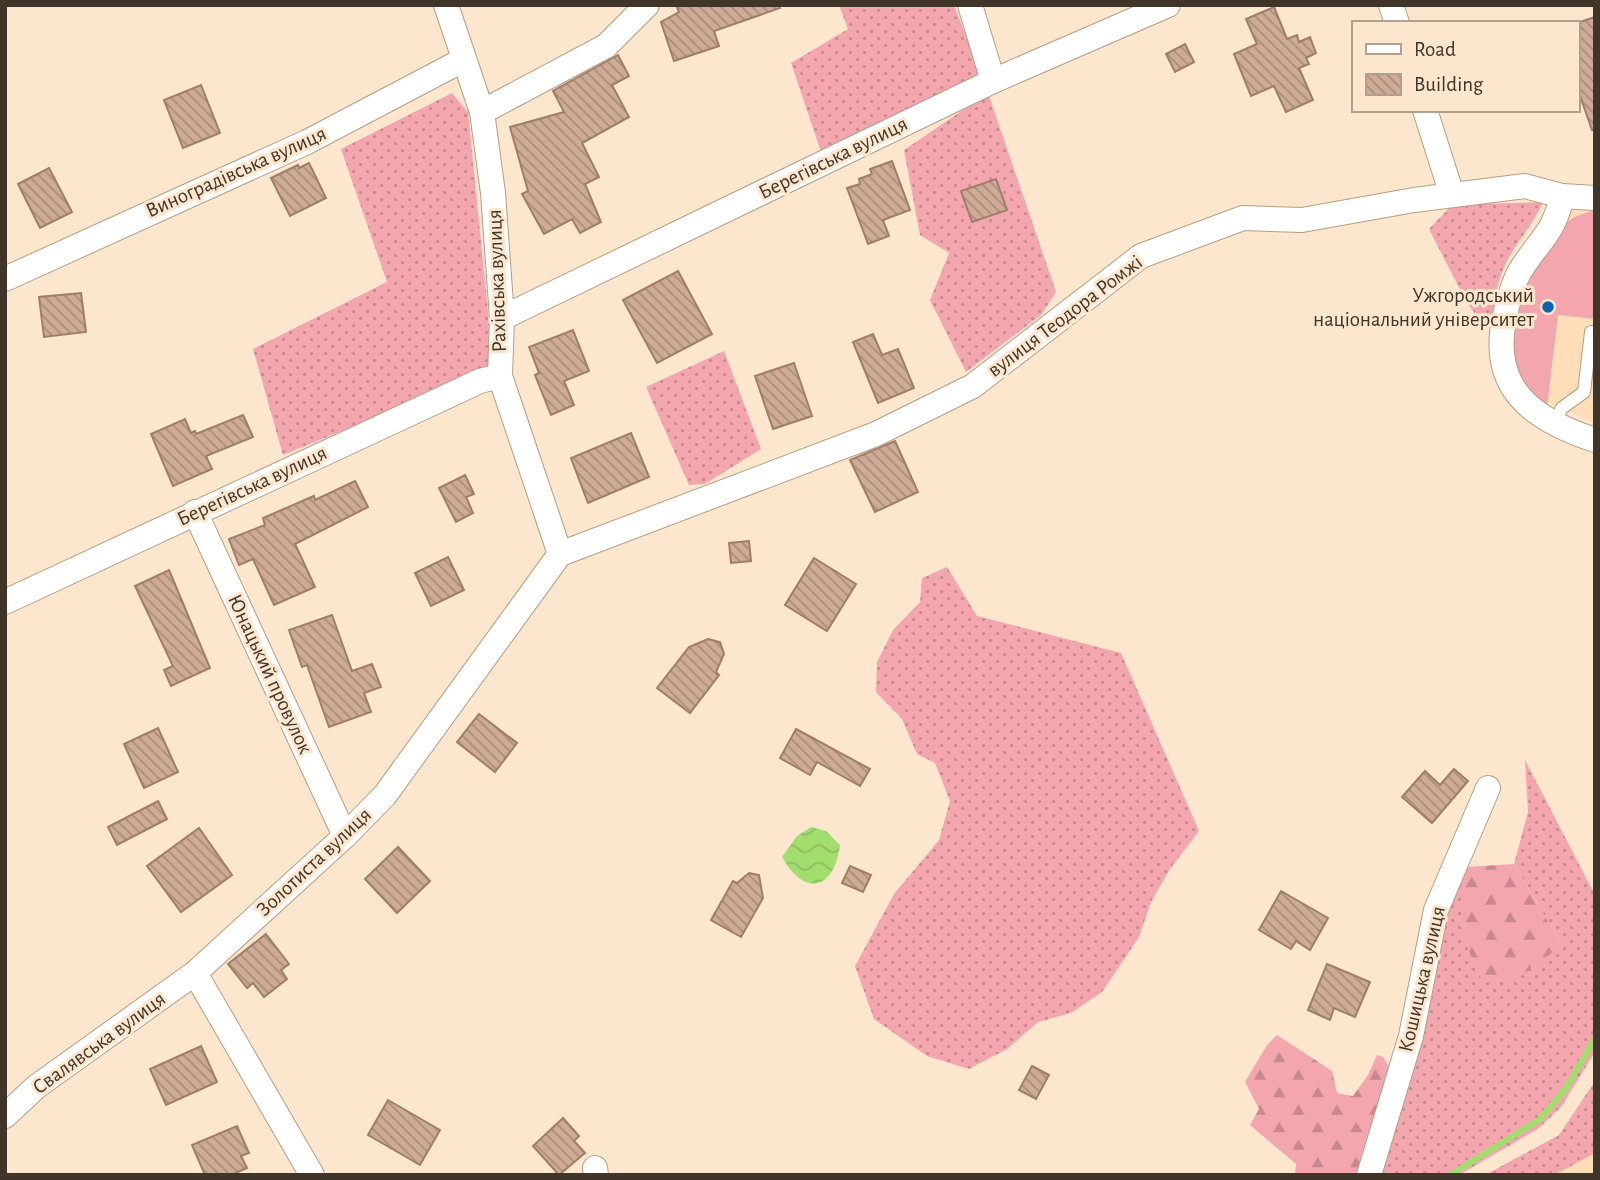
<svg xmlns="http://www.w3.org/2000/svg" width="1600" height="1180" viewBox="0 0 1600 1180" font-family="'Alegreya Sans',sans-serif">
<defs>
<pattern id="grass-dots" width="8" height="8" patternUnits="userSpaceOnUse" patternTransform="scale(1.75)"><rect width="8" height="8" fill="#f4a6af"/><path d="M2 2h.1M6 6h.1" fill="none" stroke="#c7888e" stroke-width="1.8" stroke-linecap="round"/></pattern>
<pattern id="forest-firs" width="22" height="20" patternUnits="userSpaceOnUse" patternTransform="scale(1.75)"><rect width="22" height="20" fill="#f4a6af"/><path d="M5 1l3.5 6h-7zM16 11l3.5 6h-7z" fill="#c7888e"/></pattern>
<pattern id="water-waves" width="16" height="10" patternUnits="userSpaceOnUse" patternTransform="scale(1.75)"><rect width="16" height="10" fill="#a2de6e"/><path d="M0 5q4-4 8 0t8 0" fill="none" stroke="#8dbf5f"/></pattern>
<pattern id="building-back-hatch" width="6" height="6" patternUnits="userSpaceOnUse" patternTransform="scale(1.75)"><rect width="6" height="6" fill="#ceab96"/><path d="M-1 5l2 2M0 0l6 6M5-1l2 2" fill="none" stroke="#a98c7a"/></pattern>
</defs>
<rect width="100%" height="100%" fill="#fce7ce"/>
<g fill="#fddeb8">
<polygon points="1555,201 1595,204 1595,423 1520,391"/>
<polygon points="1580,1126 1595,1159 1595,1175 1495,1175"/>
</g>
<g fill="url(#grass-dots)">
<polygon points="839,5 954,5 982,78 821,152 791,63 848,29"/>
<polygon points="452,93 468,112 489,322 488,371 283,455 253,349 387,282 341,149"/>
<polygon points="988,93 1056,292 1041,315 966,372 930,300 949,253 920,235 904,150"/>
<path d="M1543,202C1532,228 1510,248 1501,275C1494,293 1496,312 1486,328L1467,303L1429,229L1452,205Z"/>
<polygon points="724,351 761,449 705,484 689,485 646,387"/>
<polygon points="947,567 977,616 1121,653 1199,831 1170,869 1151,902 1139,937 1102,992 1071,1013 1038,1022 1007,1049 969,1069 927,1056 874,1019 855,966 894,894 939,840 950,801 935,763 917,754 902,719 876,692 877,662 893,630 920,602 922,578"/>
<polygon points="1525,760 1595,895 1595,1052 1561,1107 1539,1128 1459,1175 1376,1175 1438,932 1465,867 1465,942 1562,945 1514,864 1528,812"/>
<polygon points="1595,1081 1595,1153 1554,1175 1485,1175 1559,1135"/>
</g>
<g fill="url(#forest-firs)">
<polygon points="1514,864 1562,945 1514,981 1483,983 1465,942 1465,867"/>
<polygon points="1277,1035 1332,1071 1337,1093 1353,1096 1368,1075 1377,1055 1383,1057 1391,1070 1356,1175 1295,1175 1296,1164 1250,1125 1259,1109 1245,1082 1267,1045"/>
</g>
<path fill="#f4a6af" d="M1595,209V319L1558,315L1547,407C1539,401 1527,394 1522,386C1494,335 1526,253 1570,220C1577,215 1587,213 1595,209Z"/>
<path fill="url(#water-waves)" d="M811,827L826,831L840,845C834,891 804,897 782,857L797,836Z"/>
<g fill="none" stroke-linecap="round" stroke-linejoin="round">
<polyline stroke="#a2de6e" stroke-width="6" points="1450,1175 1540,1119 1566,1088 1595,1038"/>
</g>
<g fill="url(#building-back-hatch)" stroke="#9f7d6a" stroke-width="2">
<polygon points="676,5 779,5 780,8 714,31 719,46 674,61 661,22 679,12"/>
<polygon points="1274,7 1287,39 1297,35 1299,42 1310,37 1316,53 1306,58 1309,64 1299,68 1313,100 1286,112 1274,86 1251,96 1234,54 1257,44 1246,19"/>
<polygon points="1595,17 1595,130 1592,130 1577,87 1577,23"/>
<polygon points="1185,44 1194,62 1175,72 1166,54"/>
<polygon points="618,55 629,76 612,85 629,117 582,143 599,177 585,184 601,222 580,233 572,219 544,234 522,194 528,191 510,127 564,112 553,91"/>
<polygon points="201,85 220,133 183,148 164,100"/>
<polygon points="892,161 910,210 883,220 889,236 868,244 847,188 860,184 859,179 872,174 870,169"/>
<polygon points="309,163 326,198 290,216 271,178 298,165 299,168"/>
<polygon points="49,168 72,212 40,228 18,184"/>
<polygon points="996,179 1007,210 972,222 961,191"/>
<polygon points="678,271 712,334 657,363 623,300"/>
<polygon points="81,293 86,332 44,337 39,297"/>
<polygon points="573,330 589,371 564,381 574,405 551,415 535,375 539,373 529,347"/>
<polygon points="873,334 882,355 898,349 914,388 878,403 853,342"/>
<polygon points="794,363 812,416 773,429 755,376"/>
<polygon points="243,415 253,437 206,456 212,469 173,486 151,434 185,419 191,433 195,431 196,434"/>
<polygon points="631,433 649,477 588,503 571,458"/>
<polygon points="895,441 918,492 875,512 850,460"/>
<polygon points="465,475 474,494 466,497 473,513 456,522 439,488"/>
<polygon points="355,481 368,507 295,544 315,587 274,605 253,559 239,565 229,539 265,525 263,518 314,496 315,500"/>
<polygon points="749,541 751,561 731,563 729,543"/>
<polygon points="448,557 464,590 431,606 415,573"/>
<polygon points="814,558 856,584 827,631 785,605"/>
<polygon points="169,570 210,668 171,686 164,670 173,666 135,586"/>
<polygon points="332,615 352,671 372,664 381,687 364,693 371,712 329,727 307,665 302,667 289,630"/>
<polygon points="708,639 720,642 724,654 716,672 719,675 690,713 657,688 689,647"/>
<polygon points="479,714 517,743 495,772 457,742"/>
<polygon points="158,728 178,772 144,788 124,744"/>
<polygon points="796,729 870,769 860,786 817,762 810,775 780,758"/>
<polygon points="1454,769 1468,781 1432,823 1402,797 1425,771 1440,785"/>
<polygon points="158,801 167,819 117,845 108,827"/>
<polygon points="199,828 232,875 181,912 147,866"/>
<polygon points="398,847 430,881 397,913 365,879"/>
<polygon points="850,866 871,875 863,892 842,883"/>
<polygon points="749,873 759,875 763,898 741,937 711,920 733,881 737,883"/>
<polygon points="1281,891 1328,918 1310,950 1296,941 1291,949 1259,930"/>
<polygon points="266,934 289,964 281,970 287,979 264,997 253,983 247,988 228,964"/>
<polygon points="1327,964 1370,982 1355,1017 1334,1008 1330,1020 1308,1010"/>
<polygon points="201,1046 217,1082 166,1105 150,1069"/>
<polygon points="1032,1066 1049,1075 1036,1099 1019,1090"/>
<polygon points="388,1100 440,1130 420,1165 368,1135"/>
<polygon points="563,1118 579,1136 574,1141 585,1153 559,1175 533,1146"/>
<polygon points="237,1126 249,1153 241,1156 247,1168 231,1175 205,1175 192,1145"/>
</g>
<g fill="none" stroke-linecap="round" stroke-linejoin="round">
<defs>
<polyline id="lane" points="1553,424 1562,408 1584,392 1591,332"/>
<g id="street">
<polyline points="446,5 482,112 493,193 502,318 500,376 560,554"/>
<polyline points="970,5 993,81"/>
<polyline points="1391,5 1397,23"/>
<polyline points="1425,110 1452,195"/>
<polyline points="482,112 606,46 647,5"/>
<path d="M1562,196C1554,234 1539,240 1520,271C1513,283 1509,298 1506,311C1487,386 1530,419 1595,440"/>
<polyline points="5,279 307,142 463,60"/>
<polyline points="502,318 993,81 1168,5"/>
<polyline points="195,512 345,836"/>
<polyline points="560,554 876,434 973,386 1141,256 1243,218 1302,220 1414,200 1525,186 1562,196 1595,198"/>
<polyline points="5,602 480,381 500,376"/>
<polyline points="5,1116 36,1087 195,973"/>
<polyline points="595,1168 596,1175"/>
<polyline points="312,1175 195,973 345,836 385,795 560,554"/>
<polyline points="1369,1175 1411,1036 1436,910 1488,788"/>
</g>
</defs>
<use href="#lane" stroke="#b69e80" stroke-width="14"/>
<use href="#street" stroke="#b69e80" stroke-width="26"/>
<use href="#lane" stroke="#fff" stroke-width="12"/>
<use href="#street" stroke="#fff" stroke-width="24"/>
</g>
<circle fill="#0b63b1" stroke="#fce7ce" stroke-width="2.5" cx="1548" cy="307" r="7"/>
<g text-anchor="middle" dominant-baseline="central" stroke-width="6" stroke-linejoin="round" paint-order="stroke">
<g font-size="21" fill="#403529" stroke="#fce7ce">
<text transform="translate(833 158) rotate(-26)">Берегівська вулиця</text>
<text transform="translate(236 172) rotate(-24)">Виноградівська вулиця</text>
<text transform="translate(497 281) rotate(-92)">Рахівська вулиця</text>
<text transform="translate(1065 316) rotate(-37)">вулиця Теодора Ромжі</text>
<text transform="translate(252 486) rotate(-25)">Берегівська вулиця</text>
<text transform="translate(270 674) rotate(65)">Юнацький провулок</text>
<text transform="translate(314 862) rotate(-43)">Золотиста вулиця</text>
<text transform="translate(1422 979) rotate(-77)">Кошицька вулиця</text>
<text transform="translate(99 1043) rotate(-36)">Свалявська вулиця</text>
</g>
<g font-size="21" fill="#403529" stroke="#fce7ce" text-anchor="end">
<text x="1534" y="295">Ужгородський<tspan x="1534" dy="24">національний університет</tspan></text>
</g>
</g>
<rect width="1600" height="1180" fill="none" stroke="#403529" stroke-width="14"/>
<rect x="1352" y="21" width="228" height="91" fill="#fce7ce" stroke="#b1a08c" stroke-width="2"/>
<rect x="1366" y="44" width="35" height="10" fill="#ffffff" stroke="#b1a08c" stroke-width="2"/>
<text x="1414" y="56" font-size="21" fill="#403529">Road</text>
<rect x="1366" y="74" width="35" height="21" fill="url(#building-back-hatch)" stroke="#b1a08c" stroke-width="2"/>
<text x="1414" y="91" font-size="21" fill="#403529">Building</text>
</svg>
